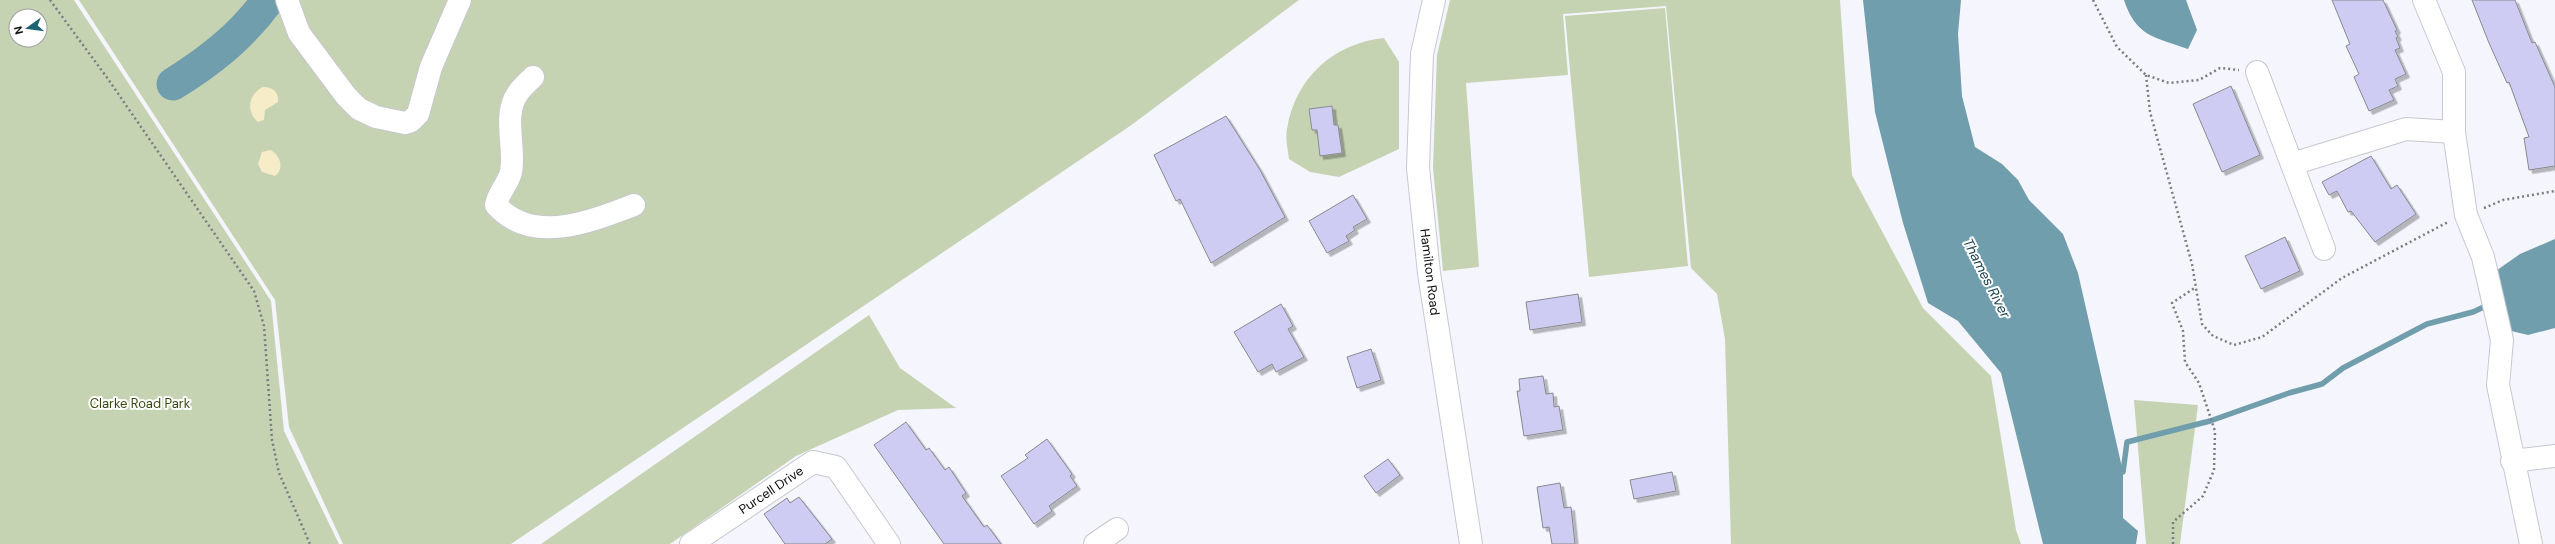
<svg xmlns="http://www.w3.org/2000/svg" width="2555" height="544" viewBox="0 0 2555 544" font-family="'DM Sans',sans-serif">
<defs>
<filter id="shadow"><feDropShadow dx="3.5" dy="3.5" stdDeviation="0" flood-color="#0004"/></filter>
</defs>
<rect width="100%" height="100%" fill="#f5f5fd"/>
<g fill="#c6d3b3" fill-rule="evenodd">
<path d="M0,0H74L271,301L284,431L339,544H0ZM16,16H40V40H16Z"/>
<polygon points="79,0 1299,0 1130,126 511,544 343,544 289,427 275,300"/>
<polygon points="1450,0 1840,0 1852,175 1923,308 1991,376 2016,530 2021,544 1731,544 1725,339 1717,294 1691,268 1666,6 1563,14 1568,75 1466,83 1479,267 1443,271 1433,168 1437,55"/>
<polygon points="1665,8 1688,266 1589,277 1565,16"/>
<path d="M1384,38L1399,62V149L1339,177L1310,172L1289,159C1288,150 1285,138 1287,129C1295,78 1334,43 1384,38Z"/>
<polygon points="869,315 900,368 956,408 898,410 796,456 670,544 541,544"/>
<polygon points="2134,400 2198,405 2180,544 2146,544"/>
</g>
<g fill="#f6ecc7">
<path d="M263,87C273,87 279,92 278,102L265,110L264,120L258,122C245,111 249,94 263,87Z"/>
<path d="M270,150C280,154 285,169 275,176L262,172L258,164L262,152Z"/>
</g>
<g fill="#719ead">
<polygon points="1863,0 1961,0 1958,34 1962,96 1975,147 2002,164 2018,180 2029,200 2063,234 2078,273 2123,472 2123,518 2138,531 2136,544 2043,544 2001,373 1958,321 1928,303 1903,223 1875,112"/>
<path d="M2124,0H2186L2197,30L2188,49C2155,37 2136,37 2124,0Z"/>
<polygon points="2555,239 2555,328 2528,335 2499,328 2490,275 2520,254"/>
</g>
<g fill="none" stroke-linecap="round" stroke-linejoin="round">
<polyline stroke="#719ead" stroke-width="5.5" points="2123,472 2127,442 2210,421 2289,393 2322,384 2343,368 2427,324 2473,312 2488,305"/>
<path stroke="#719ead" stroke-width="33" d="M173,84C210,61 242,36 268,0"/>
</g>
<g fill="#cfccf3" stroke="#89898f" filter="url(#shadow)">
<polygon points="2332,0 2383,0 2397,30 2395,31 2398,37 2396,38 2400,48 2395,50 2406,74 2395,79 2398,86 2389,90 2394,100 2369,111 2354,77 2359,74 2346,46 2350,44"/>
<polygon points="2472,0 2515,0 2532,43 2535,42 2555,87 2555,166 2529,170 2524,138 2529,137 2509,82 2507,83 2489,43"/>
<polygon points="2231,86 2260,155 2222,172 2193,104"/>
<polygon points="1332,106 1334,125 1338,125 1342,153 1320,156 1317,130 1312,130 1309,109"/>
<polygon points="1226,116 1260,170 1285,217 1211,263 1180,199 1176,201 1154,155"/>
<polygon points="2371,156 2391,189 2397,185 2416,214 2375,242 2351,211 2348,212 2337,191 2329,195 2322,182"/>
<polygon points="1353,195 1367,219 1353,227 1355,230 1346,236 1349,241 1327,253 1309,221"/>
<polygon points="2285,237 2300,271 2261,289 2245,256"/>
<polygon points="1578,294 1582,322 1530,330 1526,302"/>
<polygon points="1281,304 1293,326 1288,329 1304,357 1276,372 1272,364 1258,372 1234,332"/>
<polygon points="1371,349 1381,380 1357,388 1347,357"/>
<polygon points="1543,376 1546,394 1553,393 1554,407 1559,406 1563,430 1524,436 1517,391 1520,391 1519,379"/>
<polygon points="906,422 926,450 929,448 945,470 949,467 966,493 962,496 984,527 987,525 1001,544 944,544 874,445"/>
<polygon points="1047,439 1072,474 1070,476 1077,486 1049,506 1052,511 1034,524 1001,476 1028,458 1025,455"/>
<polygon points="1388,459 1400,475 1376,493 1364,476"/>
<polygon points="1672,472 1676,491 1634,499 1630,480"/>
<polygon points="1560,483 1564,508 1571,507 1575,544 1552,544 1549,527 1543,528 1537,487"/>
<polygon points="799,497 832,539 825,544 785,544 764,514 787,498 790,503"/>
</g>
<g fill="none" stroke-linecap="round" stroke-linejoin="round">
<defs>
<g id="minor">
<polyline points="287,0 299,33 346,96 359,109 376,117 405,123 411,121 418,114 431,67 460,0"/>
<polyline points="2424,0 2454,72 2454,132 2466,215 2483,257 2502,340 2498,385 2531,544"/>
<polyline points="2257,72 2324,249"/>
<path d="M533,77C528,82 522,87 518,93C502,115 516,147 511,172C508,184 498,193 496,205C532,246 592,221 634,205"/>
<polyline points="2292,164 2406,129 2454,132"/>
<polyline points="2512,461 2555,456"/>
<polyline points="691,544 813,462 836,467 889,544"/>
<polyline points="1095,544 1117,529"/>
</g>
<polyline id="major" points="1434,0 1422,54 1418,168 1429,273 1471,544"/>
</defs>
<use href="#minor" stroke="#c7c8cf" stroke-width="24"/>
<use href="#major" stroke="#c7c8cf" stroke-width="24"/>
<g stroke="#7b7b80" stroke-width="2.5" stroke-dasharray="2 3" stroke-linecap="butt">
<polyline points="50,0 108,79 254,291 264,326 272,440 279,473 310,544"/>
<polyline points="2093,0 2117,47 2146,75 2169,83 2199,80 2220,68 2239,70"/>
<polyline points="2146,75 2150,112 2192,264 2202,324 2213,336 2234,345 2262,337 2342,278 2448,222"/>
<polyline points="2484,208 2503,200 2555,191"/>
<polyline points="2173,544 2173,522 2203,496 2214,470 2215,431 2199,383 2185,362 2183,331 2172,303 2196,287"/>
</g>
<use href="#minor" stroke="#fff" stroke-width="22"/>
<use href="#major" stroke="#fff" stroke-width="22"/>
</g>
<g text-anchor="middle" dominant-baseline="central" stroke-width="4" stroke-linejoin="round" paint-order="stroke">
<g font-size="13" fill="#0e0e11" stroke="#fff">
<text transform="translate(1430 272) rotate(83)">Hamilton Road</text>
<text transform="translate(771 490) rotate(-34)">Purcell Drive</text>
</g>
<g font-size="13" fill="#384910" stroke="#fff">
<text x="140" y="403">Clarke Road Park</text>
</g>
<g font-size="14" font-style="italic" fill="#133d49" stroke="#fff">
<text transform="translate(1987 278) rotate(63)">Thames River</text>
</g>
</g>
<g transform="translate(28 28) rotate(256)"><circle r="19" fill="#ffffff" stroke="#9f9fa0"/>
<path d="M0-3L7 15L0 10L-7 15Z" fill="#1b6372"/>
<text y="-6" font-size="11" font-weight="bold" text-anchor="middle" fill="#0e0e11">N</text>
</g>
</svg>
